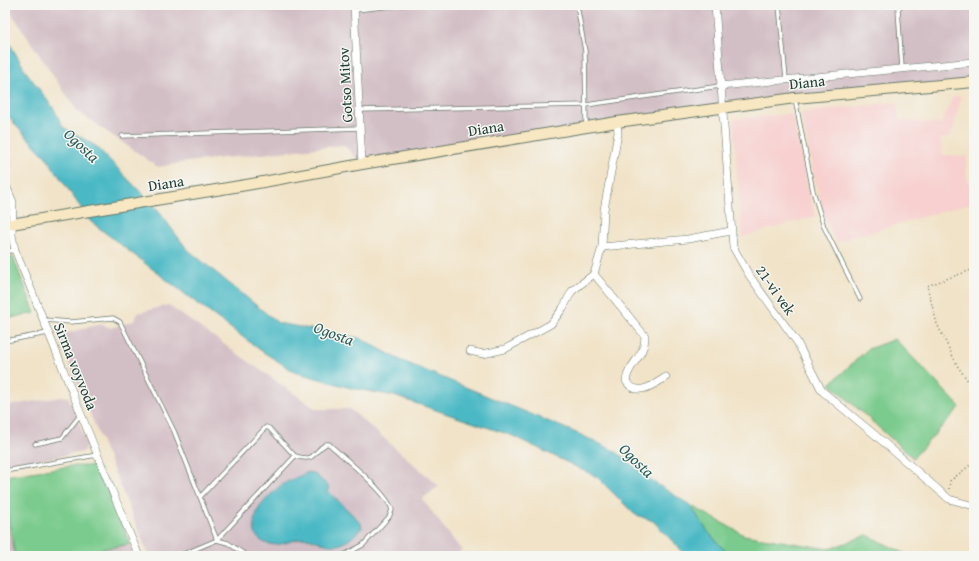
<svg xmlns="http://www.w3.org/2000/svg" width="979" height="561" viewBox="0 0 979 561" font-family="'Gentium Book Plus',serif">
<rect width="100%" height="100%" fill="#f6f6f2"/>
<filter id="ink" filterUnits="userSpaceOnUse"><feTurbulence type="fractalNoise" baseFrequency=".025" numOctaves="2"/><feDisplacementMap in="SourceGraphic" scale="8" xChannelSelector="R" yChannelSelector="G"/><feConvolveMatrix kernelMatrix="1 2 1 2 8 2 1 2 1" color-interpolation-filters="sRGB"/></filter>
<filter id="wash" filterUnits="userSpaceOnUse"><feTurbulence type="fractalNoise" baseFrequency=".012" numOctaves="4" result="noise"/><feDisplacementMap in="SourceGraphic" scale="16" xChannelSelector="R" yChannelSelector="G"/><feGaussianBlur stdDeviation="0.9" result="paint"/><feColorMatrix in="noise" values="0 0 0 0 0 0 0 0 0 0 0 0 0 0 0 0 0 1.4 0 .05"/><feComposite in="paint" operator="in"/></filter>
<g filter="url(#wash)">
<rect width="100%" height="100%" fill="#f1e3c8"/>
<g fill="#f7d0cf">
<polygon points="961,96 951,136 940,139 943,155 967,156 966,175 974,202 837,242 826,222 817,188 801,113 897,102 899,120 941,124 953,97"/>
<polygon points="792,114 809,195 816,216 742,237 733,119"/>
</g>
<g fill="#d2bec5">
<polygon points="6,5 974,5 974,82 795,98 362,164 344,145 187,162 158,167 77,111"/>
<polygon points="168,305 316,409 350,409 439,486 422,499 462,551 453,556 149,556 58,336 100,324 111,328 134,321 138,313"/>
<polygon points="68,396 87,444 83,452 5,467 5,406"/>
<polygon points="5,502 15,556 5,556"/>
<polygon points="130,544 135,556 62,556"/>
</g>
<g fill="#7acb8d" stroke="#4c8460">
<polygon points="13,257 35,313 5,319 5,258"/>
<polygon points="895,339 960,407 913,458 830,384 868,349"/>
<polygon points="71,466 94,466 100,470 130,544 62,556 15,556 5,502 5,476"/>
<polygon points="690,505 744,535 829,549 867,535 910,556 730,556 708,532"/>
</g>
<g fill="#4bb9c5" stroke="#357b7c">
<polygon points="5,36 27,73 54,109 63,127 96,146 157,209 187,249 278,323 360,338 400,360 579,434 615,451 652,481 690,505 708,532 730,556 687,556 653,521 634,514 597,477 513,436 394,396 351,388 295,372 263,352 198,304 90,221 46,157 17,127 5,111"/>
<path d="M308,472L315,474L330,488L328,491L361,523L362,528C349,540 341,550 322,543C317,541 311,538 305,538C293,539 280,547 269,544C251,540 252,523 258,510C261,504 274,491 279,487C288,480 299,477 308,472Z"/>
</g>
</g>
<g filter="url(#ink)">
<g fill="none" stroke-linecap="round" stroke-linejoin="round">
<defs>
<g id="service">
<polyline points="577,5 585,51 586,125"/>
<polyline points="779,5 786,79"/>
<polyline points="902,5 898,9 902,68"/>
<polyline points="355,10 402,5"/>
<polyline points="795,99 813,191 824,227 860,299"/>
<polyline points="360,110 586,105 720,86"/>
<polyline points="122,136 360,128"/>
<polyline points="5,252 15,250"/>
<polyline points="44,320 71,322 113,318 120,322 174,431 217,540 179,556"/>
<polyline points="5,341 48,333"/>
<polyline points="35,444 62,438 81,414"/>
<polyline points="5,471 97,455"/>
<polyline points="200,497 266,427 269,428 295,456"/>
<path d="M247,556L228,543L217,540L295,456C317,462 311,453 326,444H329C343,457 388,493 392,510L389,517L363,545L342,556"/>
<polyline points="297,556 309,554 319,556"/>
</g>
<g id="minor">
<polyline points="354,5 362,164"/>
<polyline points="715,5 733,247 749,275 797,342 822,391 874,434 949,499 974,506"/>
<polyline points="720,86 974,62"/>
<path d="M5,183L13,202L12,235L15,250C57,352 96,454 139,556"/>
<polyline points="602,247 688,239 731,231"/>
<path d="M594,274L645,336C645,358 628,363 626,381C637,398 653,385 666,377"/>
<polyline points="470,351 483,354 505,349 551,324 563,308 572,291 594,274 602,247 604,210 618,133 617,122"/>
</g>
<polyline id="secondary" points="5,225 252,184 362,164 617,122 795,98 974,82"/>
</defs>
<use href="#service" stroke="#687768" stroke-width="5"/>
<use href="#minor" stroke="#687768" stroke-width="8"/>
<use href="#secondary" stroke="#687768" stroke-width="12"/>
<g stroke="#687768" stroke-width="1.5" stroke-dasharray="1 3" stroke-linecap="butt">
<polyline points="974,269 927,286 937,324 958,367 974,389"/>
<polyline points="949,489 950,481 974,462"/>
</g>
<use href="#service" stroke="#fff" stroke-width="3.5"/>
<use href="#minor" stroke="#fff" stroke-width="7"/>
<use href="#secondary" stroke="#f7e8c3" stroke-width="10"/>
</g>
</g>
<g text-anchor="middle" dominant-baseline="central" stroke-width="3" stroke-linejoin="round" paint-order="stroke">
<g font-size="15" fill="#1f3d34" stroke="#f6f6f2">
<text transform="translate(807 82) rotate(-6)">Diana</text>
<text transform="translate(345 85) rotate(-93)">Gotso Mitov</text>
<text transform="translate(486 128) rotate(-9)">Diana</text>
<text transform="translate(166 183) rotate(-9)">Diana</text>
<text transform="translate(776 290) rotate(55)">21-vi vek</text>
<text transform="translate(76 366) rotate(68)">Sirma voyvoda</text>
</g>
<g font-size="16" font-style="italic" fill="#2a5c58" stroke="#f6f6f2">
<text transform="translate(82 145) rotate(43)">Ogosta</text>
<text transform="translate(334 333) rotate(20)">Ogosta</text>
<text transform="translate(637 460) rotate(44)">Ogosta</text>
</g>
</g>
<rect width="979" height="561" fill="none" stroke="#f6f6f2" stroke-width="20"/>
</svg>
